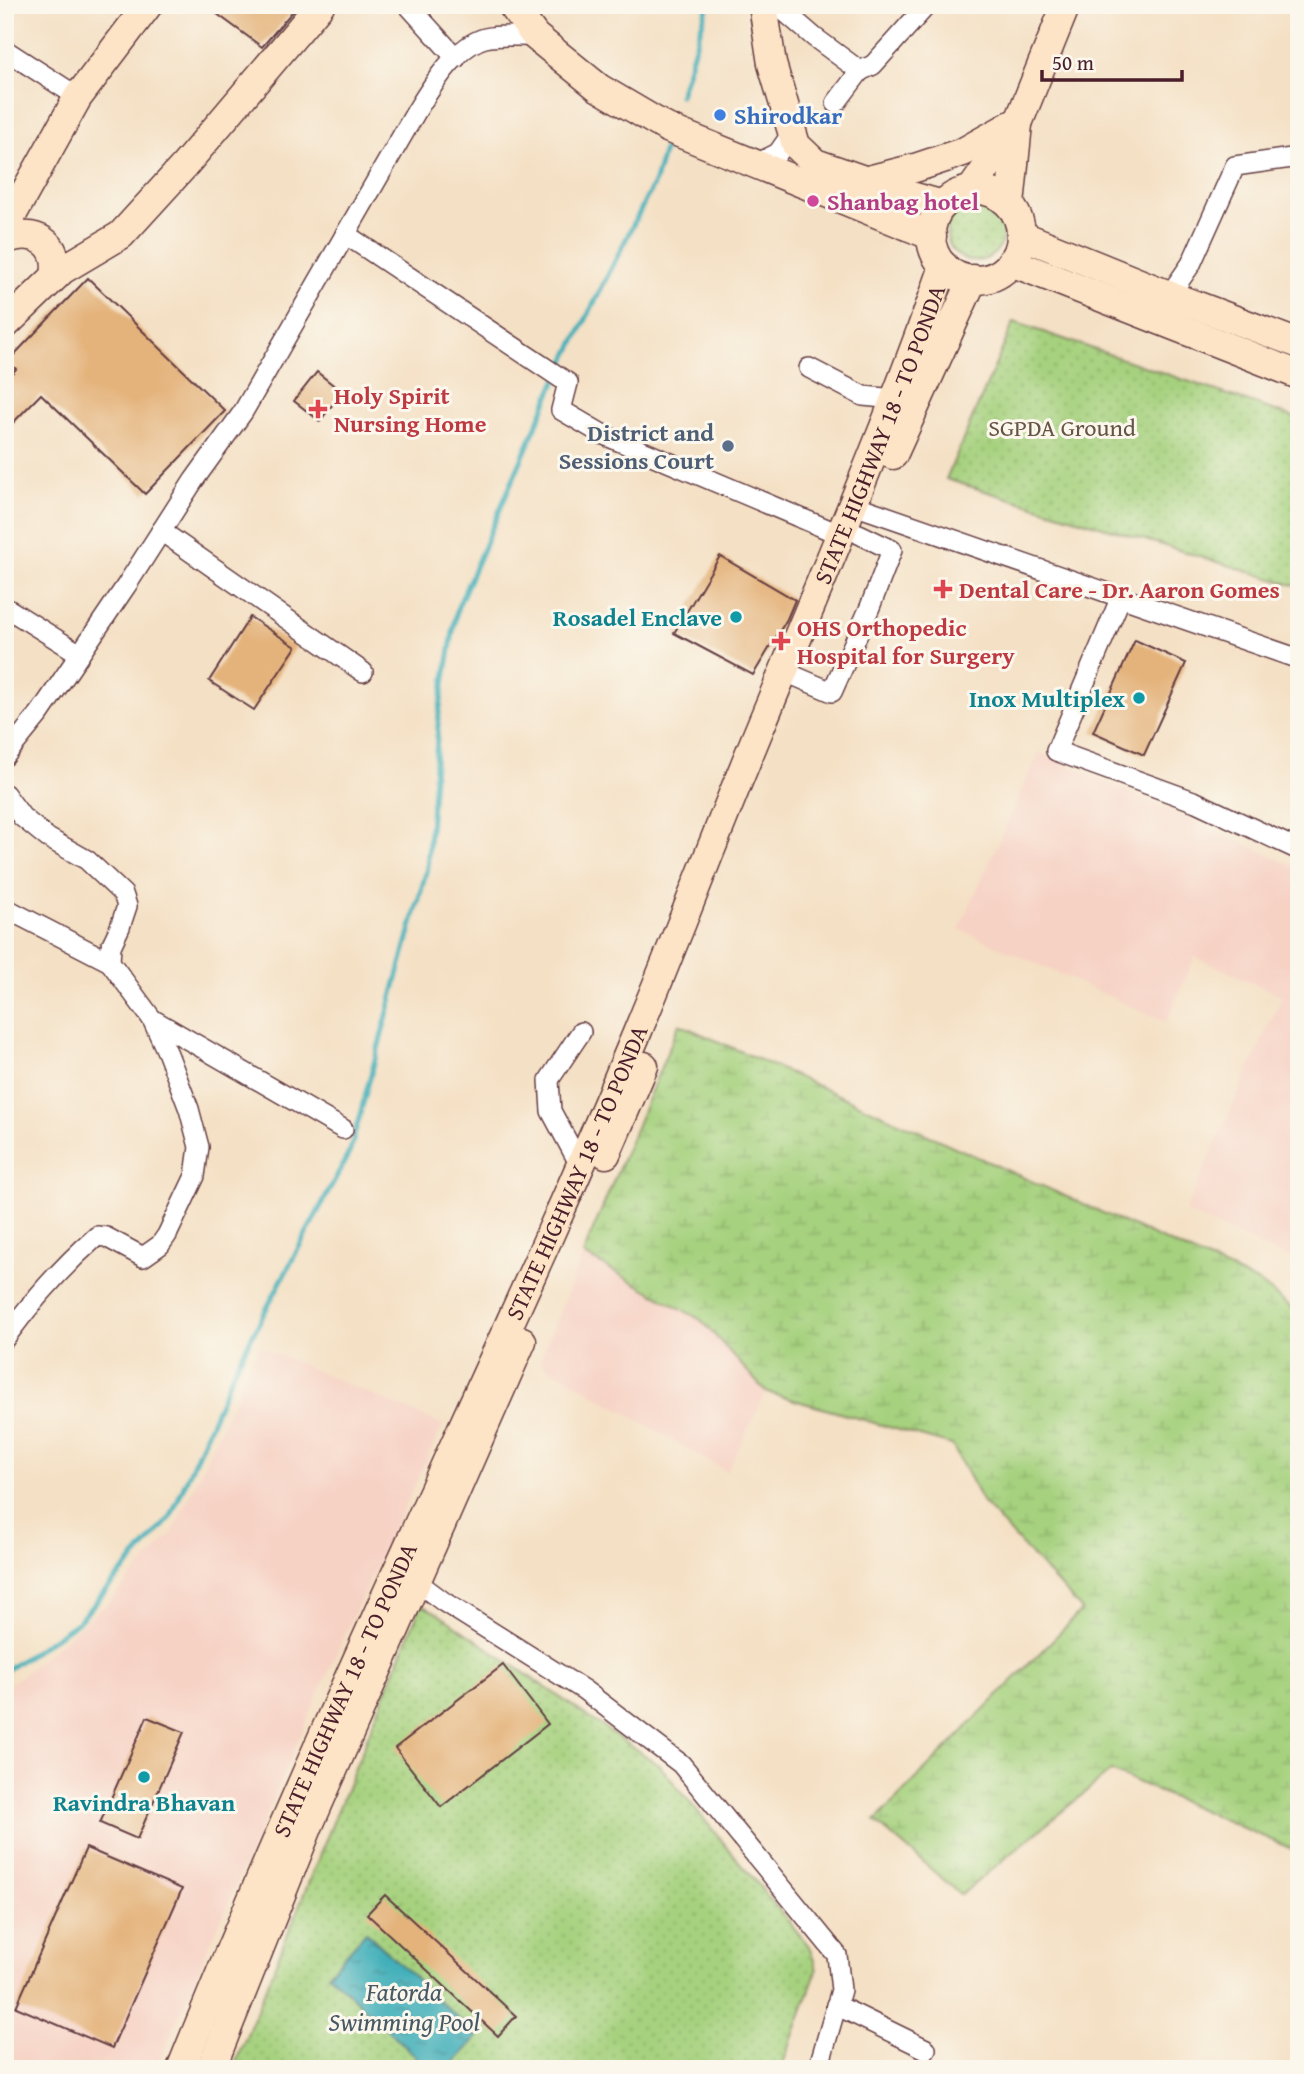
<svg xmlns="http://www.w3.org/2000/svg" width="1304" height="2074" viewBox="0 0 1304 2074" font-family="'Gentium Book Plus',serif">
<defs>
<pattern id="wetland-marsh" width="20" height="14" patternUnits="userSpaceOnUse" patternTransform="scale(1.75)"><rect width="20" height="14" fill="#a6d17e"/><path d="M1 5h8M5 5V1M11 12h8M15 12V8" fill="none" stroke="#90b36d"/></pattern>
<pattern id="park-dots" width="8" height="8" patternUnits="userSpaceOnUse" patternTransform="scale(1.75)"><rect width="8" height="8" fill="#a6d17e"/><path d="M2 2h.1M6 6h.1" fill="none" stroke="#90b36d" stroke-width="1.8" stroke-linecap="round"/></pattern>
<pattern id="water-ripples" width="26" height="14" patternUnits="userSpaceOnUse" patternTransform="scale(1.75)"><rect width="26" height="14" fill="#3fafb9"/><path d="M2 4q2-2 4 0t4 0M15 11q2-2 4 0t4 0" fill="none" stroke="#378e97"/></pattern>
</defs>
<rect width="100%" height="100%" fill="#fbf7ec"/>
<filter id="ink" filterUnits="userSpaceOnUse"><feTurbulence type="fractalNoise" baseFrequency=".0143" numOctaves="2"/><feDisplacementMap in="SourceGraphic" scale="14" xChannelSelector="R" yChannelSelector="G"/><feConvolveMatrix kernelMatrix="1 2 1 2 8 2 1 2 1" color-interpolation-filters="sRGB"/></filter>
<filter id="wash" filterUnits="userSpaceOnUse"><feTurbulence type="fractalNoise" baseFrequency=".00686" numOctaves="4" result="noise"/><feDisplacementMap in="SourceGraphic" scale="28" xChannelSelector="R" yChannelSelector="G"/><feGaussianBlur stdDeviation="1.57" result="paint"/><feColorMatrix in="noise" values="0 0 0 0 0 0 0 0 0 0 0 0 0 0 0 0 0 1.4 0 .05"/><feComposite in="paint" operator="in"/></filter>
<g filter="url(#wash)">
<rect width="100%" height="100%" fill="#f4e0c4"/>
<g fill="#f6d2c4">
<polygon points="1039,752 1299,868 1299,1253 1295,1261 1185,1212 1282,996 1195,957 1166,1022 959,929"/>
<polygon points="583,1254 701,1320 766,1392 727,1472 539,1362"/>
<polygon points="259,1346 443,1425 346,1631 156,2069 5,2069 5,1687 26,1672 111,1600 172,1533"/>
</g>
<polygon fill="url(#wetland-marsh)" stroke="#787854" stroke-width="2" points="679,1024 1260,1283 1299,1314 1299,1852 1111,1771 961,1895 875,1821 1082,1610 983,1503 952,1445 766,1392 701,1320 583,1254"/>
<g fill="url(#park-dots)" stroke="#787854" stroke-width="2">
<circle cx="975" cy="233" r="28"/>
<polygon points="1014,322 1299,419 1299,587 946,479"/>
<polygon points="421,1605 437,1613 660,1766 809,1946 817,1970 781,2069 233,2069"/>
</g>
<polygon fill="url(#water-ripples)" stroke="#446772" stroke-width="2" points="366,1932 478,2037 448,2069 407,2069 417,2057 328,1974"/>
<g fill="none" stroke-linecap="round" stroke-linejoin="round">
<g stroke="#3fafb9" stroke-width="5">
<polyline points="680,95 708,5"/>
<polyline points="560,371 655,181 664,150"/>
<polyline points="5,1671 78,1622 170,1518 233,1372 350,1151 427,869 439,713 457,609 556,380"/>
</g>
</g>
<g id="blocks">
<g fill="#e4b37c">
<polygon points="205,5 298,5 262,47"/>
<polygon points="88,278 225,411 145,494 41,394 5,431 5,380 16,369 8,361"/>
<polygon points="317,372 342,392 320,421 294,401"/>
<polygon points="720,556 795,600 787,619 753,675 674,633"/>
<polygon points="250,617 296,647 254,710 209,681"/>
<polygon points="1135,640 1186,663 1144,755 1093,732"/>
<polygon points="503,1665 548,1724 441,1807 395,1748"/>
<polygon points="147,1717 184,1732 137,1839 100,1823"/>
<polygon points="86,1848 182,1889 112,2048 16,2007"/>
<polygon points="385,1895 516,2016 498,2036 367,1914"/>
</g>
</g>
</g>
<g filter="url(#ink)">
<use href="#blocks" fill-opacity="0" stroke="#643c42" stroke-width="2"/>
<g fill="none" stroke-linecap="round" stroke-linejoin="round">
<defs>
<g id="street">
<polyline points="408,5 456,58"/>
<polyline points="777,5 814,37 860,71 873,65 927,5"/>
<polyline points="5,50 78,97"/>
<polyline points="836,103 860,71"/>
<polyline points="756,164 778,153 792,133"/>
<polyline points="345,234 568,383 561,410 602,434 841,535"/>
<polyline points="1164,303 1191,264 1235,166 1299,157"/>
<polyline points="809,368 863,396 896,399"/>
<polyline points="854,505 1299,659"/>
<polyline points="161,531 363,672"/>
<polyline points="1121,597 1056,751 1196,802 1299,850"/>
<polyline points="5,607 80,654"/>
<polyline points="797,677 832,692 870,607 892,550 859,534"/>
<path d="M5,756L40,713L126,586L194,480L243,412L417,110C432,86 456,46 485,38C500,34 520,37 535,36"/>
<path d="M5,794L22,817L48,838L87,860L123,894L127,906L120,927L111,946L110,962L152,1019L168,1054L189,1109L199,1147L195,1176L167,1235L160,1245L143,1257L106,1237L97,1236C63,1266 32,1301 5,1338"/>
<polyline points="5,908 110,962"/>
<polyline points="152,1019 343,1129"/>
<polyline points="580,1165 551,1111 549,1080 581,1032"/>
<polyline points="409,1576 444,1602 584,1690 681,1764 837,1955 841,1990 818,2069"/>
<polyline points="836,2005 926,2049"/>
</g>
<g id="secondary">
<polyline points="512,5 535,36 599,88 667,128 932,236"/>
<polyline points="763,5 772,64 796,145 815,163 904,194 943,205"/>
<polyline points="864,181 915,168 963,152 1013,124"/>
<polyline points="971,190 1019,121 1066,5"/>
<circle cx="976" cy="235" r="45"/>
<polyline points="1010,205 1018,124"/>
<polyline points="5,228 78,97 148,5"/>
<polyline points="1021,235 1169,295 1299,344"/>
<path d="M5,240C34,228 61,242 55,276"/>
<polyline points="1011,262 1299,375"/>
<polyline points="5,325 62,270 121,235 184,166 320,5"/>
<polyline points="893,455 973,279"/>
<polyline points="606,1154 644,1066"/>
<path id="s1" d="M181,2069C294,1789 423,1516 547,1241C578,1172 608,1103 637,1033C680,930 719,826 762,723C825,571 890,421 944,266"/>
<polyline points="211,2069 309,1825 522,1341"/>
</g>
</defs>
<use href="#street" stroke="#643c42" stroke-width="22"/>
<use href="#secondary" stroke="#643c42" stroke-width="31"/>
<use href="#street" stroke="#fff" stroke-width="19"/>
<use href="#secondary" stroke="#fee4c6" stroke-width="28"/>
</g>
</g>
<circle fill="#3f7fe0" stroke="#fbf7ec" stroke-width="2.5" cx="720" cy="115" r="7"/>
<circle fill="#d1479c" stroke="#fbf7ec" stroke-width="2.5" cx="813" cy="201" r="7"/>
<g fill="#e0444e" stroke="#fbf7ec" stroke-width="2.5">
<path d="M314.5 398.5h7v7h7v7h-7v7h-7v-7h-7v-7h7z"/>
<path d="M939.5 578.5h7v7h7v7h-7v7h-7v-7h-7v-7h7z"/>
<path d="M777.5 630.5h7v7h7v7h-7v7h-7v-7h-7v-7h7z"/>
</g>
<circle fill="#5c6f8a" stroke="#fbf7ec" stroke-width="2.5" cx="728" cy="446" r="7"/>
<g fill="#0f9aa8" stroke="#fbf7ec" stroke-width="2.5">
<circle cx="736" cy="617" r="7"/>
<circle cx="1139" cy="698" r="7"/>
<circle cx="144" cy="1777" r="7"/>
</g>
<g text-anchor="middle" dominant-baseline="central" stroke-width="6" stroke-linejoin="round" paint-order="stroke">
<g font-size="24" font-weight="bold" fill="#366cbe" stroke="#fbf7ec" text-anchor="start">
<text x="734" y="115">Shirodkar</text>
</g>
<g font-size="24" font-weight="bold" fill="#b23c85" stroke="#fbf7ec" text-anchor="start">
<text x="827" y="201">Shanbag hotel</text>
</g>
<g font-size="24" font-weight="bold" fill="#be3a42" stroke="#fbf7ec" text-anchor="start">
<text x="334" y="395">Holy Spirit<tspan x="334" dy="28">Nursing Home</tspan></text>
<text x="959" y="589">Dental Care - Dr. Aaron Gomes</text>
<text x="797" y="627">OHS Orthopedic<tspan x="797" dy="28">Hospital for Surgery</tspan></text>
</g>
<g font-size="24" fill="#665444" stroke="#fbf7ec">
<text x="1062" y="427">SGPDA Ground</text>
</g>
<g font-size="24" font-weight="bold" fill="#4e5e75" stroke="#fbf7ec" text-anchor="end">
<text x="714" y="432">District and<tspan x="714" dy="28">Sessions Court</tspan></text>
</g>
<g font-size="24" fill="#4a1f2b" stroke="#fbf7ec">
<text stroke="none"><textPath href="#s1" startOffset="1778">STATE HIGHWAY 18 - TO PONDA</textPath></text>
<text stroke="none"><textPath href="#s1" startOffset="980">STATE HIGHWAY 18 - TO PONDA</textPath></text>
<text stroke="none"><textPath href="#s1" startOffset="413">STATE HIGHWAY 18 - TO PONDA</textPath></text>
</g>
<g font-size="24" font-weight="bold" fill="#0d838f" stroke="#fbf7ec" text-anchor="end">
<text x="722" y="617">Rosadel Enclave</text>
<text x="1125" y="698">Inox Multiplex</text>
<text x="144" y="1802" text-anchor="middle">Ravindra Bhavan</text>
</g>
<g font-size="26" font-style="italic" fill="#465964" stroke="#fbf7ec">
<text x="404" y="1991">Fatorda<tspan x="404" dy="30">Swimming Pool</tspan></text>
</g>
</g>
<rect width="1304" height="2074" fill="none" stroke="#fbf7ec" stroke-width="28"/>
<path d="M1042 70v10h140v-10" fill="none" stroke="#4a1f2b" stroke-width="3.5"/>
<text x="1052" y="70" font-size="21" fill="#4a1f2b" stroke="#fbf7ec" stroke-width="5" paint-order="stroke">50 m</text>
</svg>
